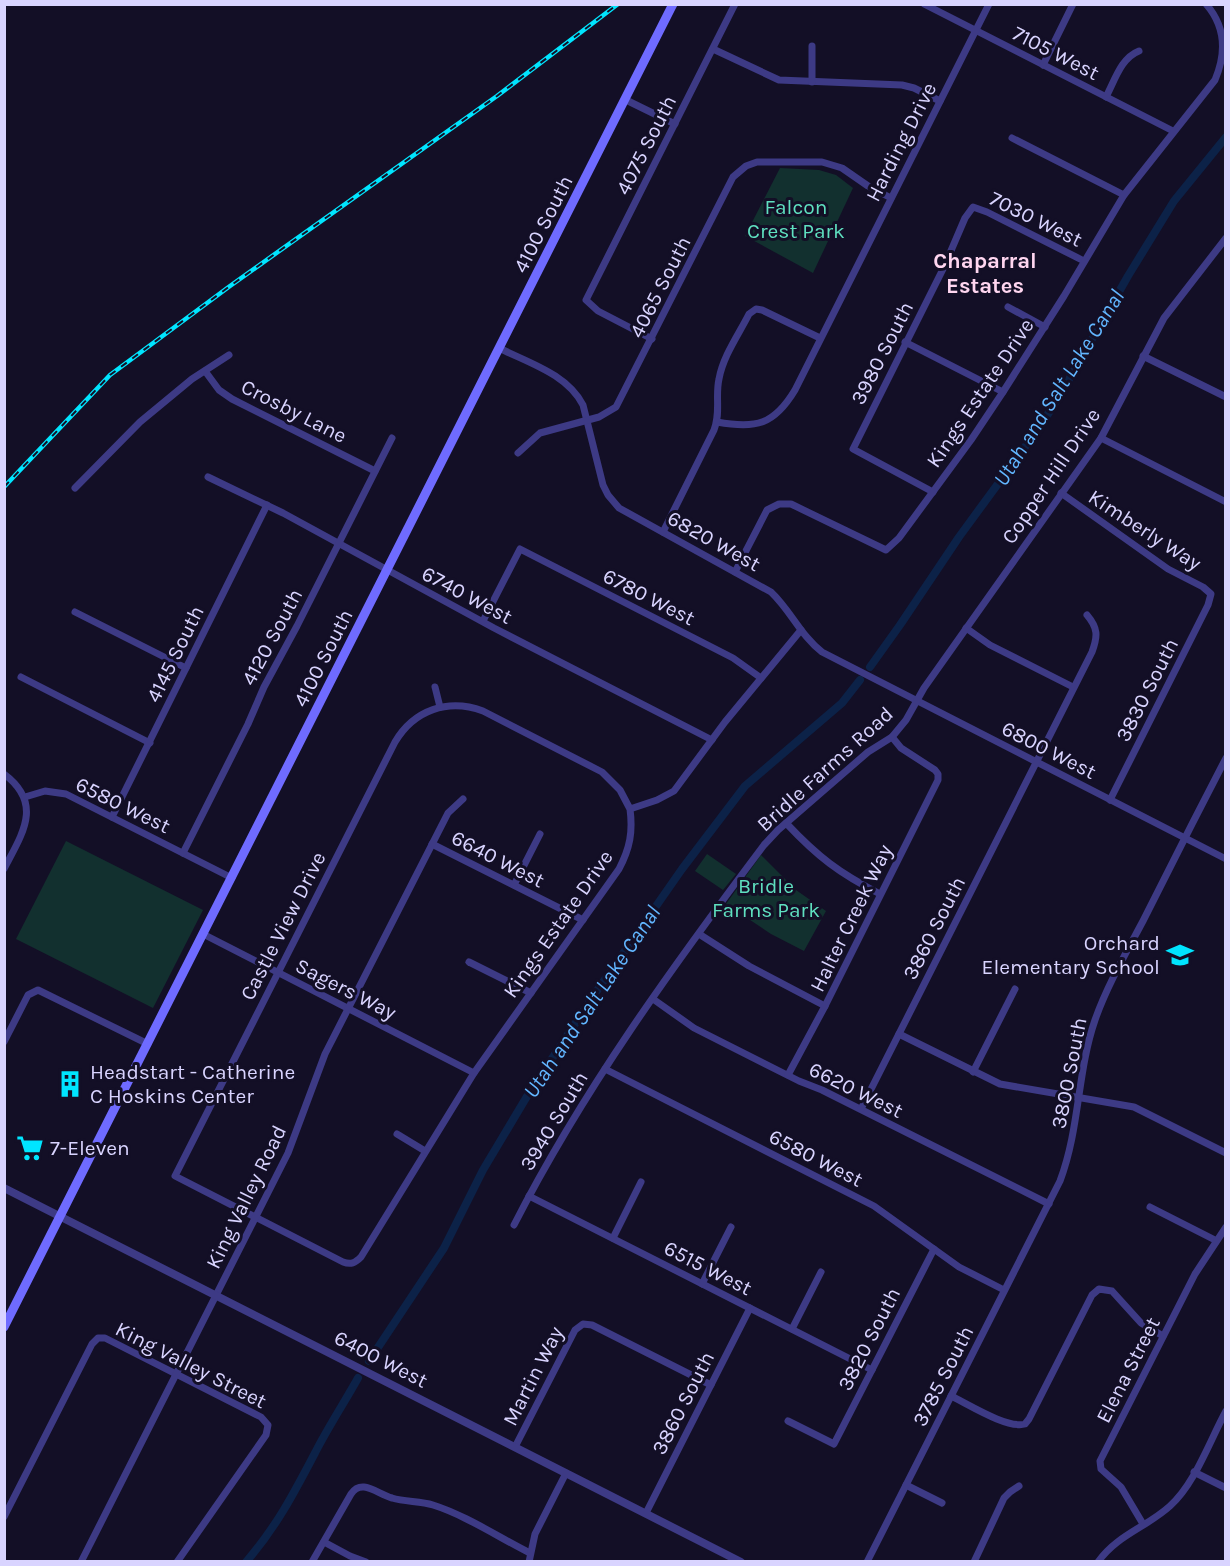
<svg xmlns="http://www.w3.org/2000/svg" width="1230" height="1566" viewBox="0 0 1230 1566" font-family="Karla,sans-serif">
<rect width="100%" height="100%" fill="#130f26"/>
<g fill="#12302f">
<polygon points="780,168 819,170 836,175 853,188 813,273 745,236"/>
<polygon points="66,841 203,910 153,1008 16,939"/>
<polygon points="707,854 736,874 723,890 695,871"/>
<polygon points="761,855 796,890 826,911 804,951 771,934 726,904"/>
</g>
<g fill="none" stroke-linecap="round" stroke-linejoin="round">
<g stroke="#0c2248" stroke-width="8">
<polyline points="870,667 900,625 959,537 1041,425 1060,395 1128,276 1174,201 1226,137"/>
<polyline points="369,1361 444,1248 483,1170 526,1098 594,995 682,869 745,786 842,703 860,680"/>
<path d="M246,1562C277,1526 294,1493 316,1451C329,1426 344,1403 358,1378"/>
</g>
<g stroke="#3d3a85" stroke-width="7">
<polyline points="924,4 1173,131"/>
<polyline points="713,49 779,80 902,85 914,88 940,101"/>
<polyline points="1043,65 1073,4"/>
<polyline points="812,82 812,46"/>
<path d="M1106,97C1115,80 1121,58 1139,51"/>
<polyline points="626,100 675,124"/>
<polyline points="1012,138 1124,195"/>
<polyline points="1008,307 1045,327"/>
<polyline points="652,339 598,311 586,300 735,4"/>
<polyline points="905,342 1003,392"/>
<path d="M499,348C529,363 567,374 583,405L603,485L608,495L619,508L771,592C791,611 801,636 822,652L1226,859"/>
<polyline points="1143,356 1226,397"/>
<polyline points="205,371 219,390 232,399 375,471"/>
<path d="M717,422C756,429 774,425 795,390L989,4"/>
<polyline points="1101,438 1226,502"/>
<polyline points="518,453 540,433 599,417 616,407 733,177 746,166 757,162 822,162 842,168 868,186 891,198"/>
<polyline points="208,477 283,513 494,628 712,740"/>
<polyline points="75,488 140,422 192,379 229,355"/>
<polyline points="933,492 853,449 944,267 965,218 973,207 987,212 1084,261"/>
<polyline points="1061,493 1168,569 1203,587 1211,594 1208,605 1110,800"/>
<path d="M663,532L714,430C721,413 715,396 719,379C723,356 739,334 749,314L756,309L762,310L820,338"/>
<path d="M735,572L767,510L779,504H791L886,550L899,538L971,440L1003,392L1064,296L1124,195L1215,80C1226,54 1226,27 1206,4"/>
<polyline points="75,612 186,668"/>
<polyline points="483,621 520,549 733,658 761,678"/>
<polyline points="966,628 990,645 1073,687"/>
<polyline points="21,677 150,743"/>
<polyline points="435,687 440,707"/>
<path d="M4,774C44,804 22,834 4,869"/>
<polyline points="25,797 45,791 66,794 232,878"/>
<path d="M630,809L620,790L602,772L483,711C448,698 414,710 395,742L175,1176L343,1262C351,1265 355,1263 361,1257L474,1073L619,869C630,848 633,832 630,809L657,800L674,791L725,722L801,630"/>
<polyline points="112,817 267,505"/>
<path d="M786,823C818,857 839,873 880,894"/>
<polyline points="432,844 583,920"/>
<polyline points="183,853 248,724 264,687 297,626 392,438"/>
<polyline points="514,885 540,834"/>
<polyline points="203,934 474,1073"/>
<polyline points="699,934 749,966 825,1006"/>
<polyline points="469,962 531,993"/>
<polyline points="653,999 694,1028 799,1081 822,1090 1049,1204"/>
<polyline points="899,1034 1000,1084 1134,1107 1226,1153"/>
<polyline points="4,1042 28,995 38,990 148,1044"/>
<polyline points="605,1069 874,1206 959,1267 1004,1290"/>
<polyline points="973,1072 1015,989"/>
<polyline points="788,1075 825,1006 938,780 938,774 935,770 901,748 892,737"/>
<path d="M861,1109L1092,652C1098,636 1098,628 1087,615"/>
<polyline points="397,1134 425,1151"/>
<polyline points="529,1196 872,1370"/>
<polyline points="1150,1207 1215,1240"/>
<path d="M514,1225C583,1090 673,966 764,845L778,830L868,752L892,737L906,720L924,688L1101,438L1164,318L1226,238"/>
<polyline points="613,1238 641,1182"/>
<polyline points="702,1284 731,1227"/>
<polyline points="792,1329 821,1272"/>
<path d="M951,1396C968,1404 1007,1429 1025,1424L1029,1419L1092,1295L1099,1289L1112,1291L1141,1323L1163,1336"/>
<polyline points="788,1421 834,1444 934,1249"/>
<polyline points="515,1447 575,1330 583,1324 592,1325 711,1385"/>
<polyline points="1194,1472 1226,1488"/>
<polyline points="906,1485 942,1503"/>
<polyline points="646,1513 750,1308"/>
<polyline points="4,1517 92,1344 98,1338 105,1338 261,1417 268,1425 266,1435 177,1562"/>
<polyline points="1143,1524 1121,1487 1101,1469 1100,1461 1195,1274 1226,1227"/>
<polyline points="324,1542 350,1556 366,1562"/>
<polyline points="81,1562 288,1153 325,1054 448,813 463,799"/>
<path d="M312,1562L351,1494C362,1478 377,1494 392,1498C405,1502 420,1501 433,1505C465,1515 500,1538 530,1553"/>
<polyline points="529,1562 535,1534 566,1473"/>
<path d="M867,1562L1060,1181C1080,1128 1077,1072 1095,1020C1107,986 1126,953 1143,921C1170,867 1198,812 1226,758"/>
<polyline points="974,1562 1004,1498 1010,1492 1019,1486"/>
<path d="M1098,1562C1117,1535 1147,1527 1170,1506C1195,1484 1210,1440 1226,1411"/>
</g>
<polyline stroke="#3d3a85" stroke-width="8" points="4,1188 741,1562"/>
<polyline stroke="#6f6bff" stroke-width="9" points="4,1327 673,4"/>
<defs>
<polyline id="rail" points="4,487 110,375 230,286 497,96 618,4"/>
</defs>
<use href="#rail" stroke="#00e5ff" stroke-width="4.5"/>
<use href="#rail" stroke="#130f26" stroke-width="2" stroke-dasharray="7" stroke-linecap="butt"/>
</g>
<defs>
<symbol id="school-bare" viewBox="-9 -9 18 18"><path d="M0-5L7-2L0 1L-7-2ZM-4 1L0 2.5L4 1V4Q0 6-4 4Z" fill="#00e5ff" stroke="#130f26" stroke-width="2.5" paint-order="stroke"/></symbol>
<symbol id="building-bare" viewBox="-9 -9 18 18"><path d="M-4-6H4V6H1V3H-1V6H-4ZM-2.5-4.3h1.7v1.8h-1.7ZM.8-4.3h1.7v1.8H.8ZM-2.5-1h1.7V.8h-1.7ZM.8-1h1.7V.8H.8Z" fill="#00e5ff" stroke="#130f26" stroke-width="2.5" paint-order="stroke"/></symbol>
<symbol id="supermarket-bare" viewBox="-9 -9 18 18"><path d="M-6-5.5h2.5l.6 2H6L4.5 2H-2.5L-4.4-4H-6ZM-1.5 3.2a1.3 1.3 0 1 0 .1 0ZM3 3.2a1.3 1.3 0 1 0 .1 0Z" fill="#00e5ff" stroke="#130f26" stroke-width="2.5" paint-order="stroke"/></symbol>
</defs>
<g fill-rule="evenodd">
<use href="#school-bare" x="1161" y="936" width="38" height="38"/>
<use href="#building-bare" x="51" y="1065" width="38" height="38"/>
<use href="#supermarket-bare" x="11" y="1129" width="38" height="38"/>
</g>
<g text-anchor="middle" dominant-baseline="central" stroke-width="6" stroke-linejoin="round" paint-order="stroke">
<g font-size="21" fill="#d9d4ff" stroke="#130f26">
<text transform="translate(1056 53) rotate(27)">7105 West</text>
<text transform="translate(901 142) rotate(-63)">Harding Drive</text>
<text transform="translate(646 145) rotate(-63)">4075 South</text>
<text transform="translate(1036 219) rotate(26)">7030 West</text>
<text transform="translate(543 224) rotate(-63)">4100 South</text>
<text transform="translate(660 287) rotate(-63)">4065 South</text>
<text transform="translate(882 353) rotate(-63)">3980 South</text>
<text transform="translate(980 393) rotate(-56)">Kings Estate Drive</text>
<text transform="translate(294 411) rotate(27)">Crosby Lane</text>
<text transform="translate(1051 476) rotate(-56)">Copper Hill Drive</text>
<text transform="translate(1145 530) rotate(33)">Kimberly Way</text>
<text transform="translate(714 541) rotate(29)">6820 West</text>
<text transform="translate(467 595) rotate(28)">6740 West</text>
<text transform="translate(649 597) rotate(27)">6780 West</text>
<text transform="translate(272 637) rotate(-62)">4120 South</text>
<text transform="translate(175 654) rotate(-64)">4145 South</text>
<text transform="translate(323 658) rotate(-63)">4100 South</text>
<text transform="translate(1147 690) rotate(-63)">3830 South</text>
<text transform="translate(1049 750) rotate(27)">6800 West</text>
<text transform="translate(825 769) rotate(-42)">Bridle Farms Road</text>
<text transform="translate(123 805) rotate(26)">6580 West</text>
<text transform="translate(498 859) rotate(27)">6640 West</text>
<text transform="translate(851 918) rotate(-64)">Halter Creek Way</text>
<text transform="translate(558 924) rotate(-55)">Kings Estate Drive</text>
<text transform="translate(283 926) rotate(-63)">Castle View Drive</text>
<text transform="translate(934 928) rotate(-63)">3860 South</text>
<text transform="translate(346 989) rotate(27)">Sagers Way</text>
<text transform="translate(1069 1073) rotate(-79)">3800 South</text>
<text transform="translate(856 1090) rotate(26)">6620 West</text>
<text transform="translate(554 1121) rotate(-59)">3940 South</text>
<text transform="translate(816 1158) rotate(27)">6580 West</text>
<text transform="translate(246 1197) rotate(-64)">King Valley Road</text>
<text transform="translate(708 1268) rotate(27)">6515 West</text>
<text transform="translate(869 1339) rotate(-63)">3820 South</text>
<text transform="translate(381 1359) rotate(27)">6400 West</text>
<text transform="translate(191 1365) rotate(27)">King Valley Street</text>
<text transform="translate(1128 1370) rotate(-63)">Elena Street</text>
<text transform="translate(533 1376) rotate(-63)">Martin Way</text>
<text transform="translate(943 1376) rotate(-63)">3785 South</text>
<text transform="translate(683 1403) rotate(-63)">3860 South</text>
</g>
<g font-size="21" fill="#5fe0c0" stroke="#130f26">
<text x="796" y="207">Falcon<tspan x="796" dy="24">Crest Park</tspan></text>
<text x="766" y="886">Bridle<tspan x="766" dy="24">Farms Park</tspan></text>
</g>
<g font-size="21" fill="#d9d4ff" stroke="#130f26" text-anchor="start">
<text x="1160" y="943" text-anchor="end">Orchard<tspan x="1160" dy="24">Elementary School</tspan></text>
<text x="90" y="1072">Headstart - Catherine<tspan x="90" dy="24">C Hoskins Center</tspan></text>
<text x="50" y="1148">7-Eleven</text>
</g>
<g font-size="22" font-weight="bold" fill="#ffd6f0" stroke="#130f26">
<text x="985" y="261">Chaparral<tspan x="985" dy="25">Estates</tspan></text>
</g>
<g font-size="22" font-style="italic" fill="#62b6ff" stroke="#130f26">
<text transform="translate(1059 388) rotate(-58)">Utah and Salt Lake Canal</text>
<text transform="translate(592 1002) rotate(-56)">Utah and Salt Lake Canal</text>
</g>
</g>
<rect width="1230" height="1566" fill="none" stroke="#d9d4ff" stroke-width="12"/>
</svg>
